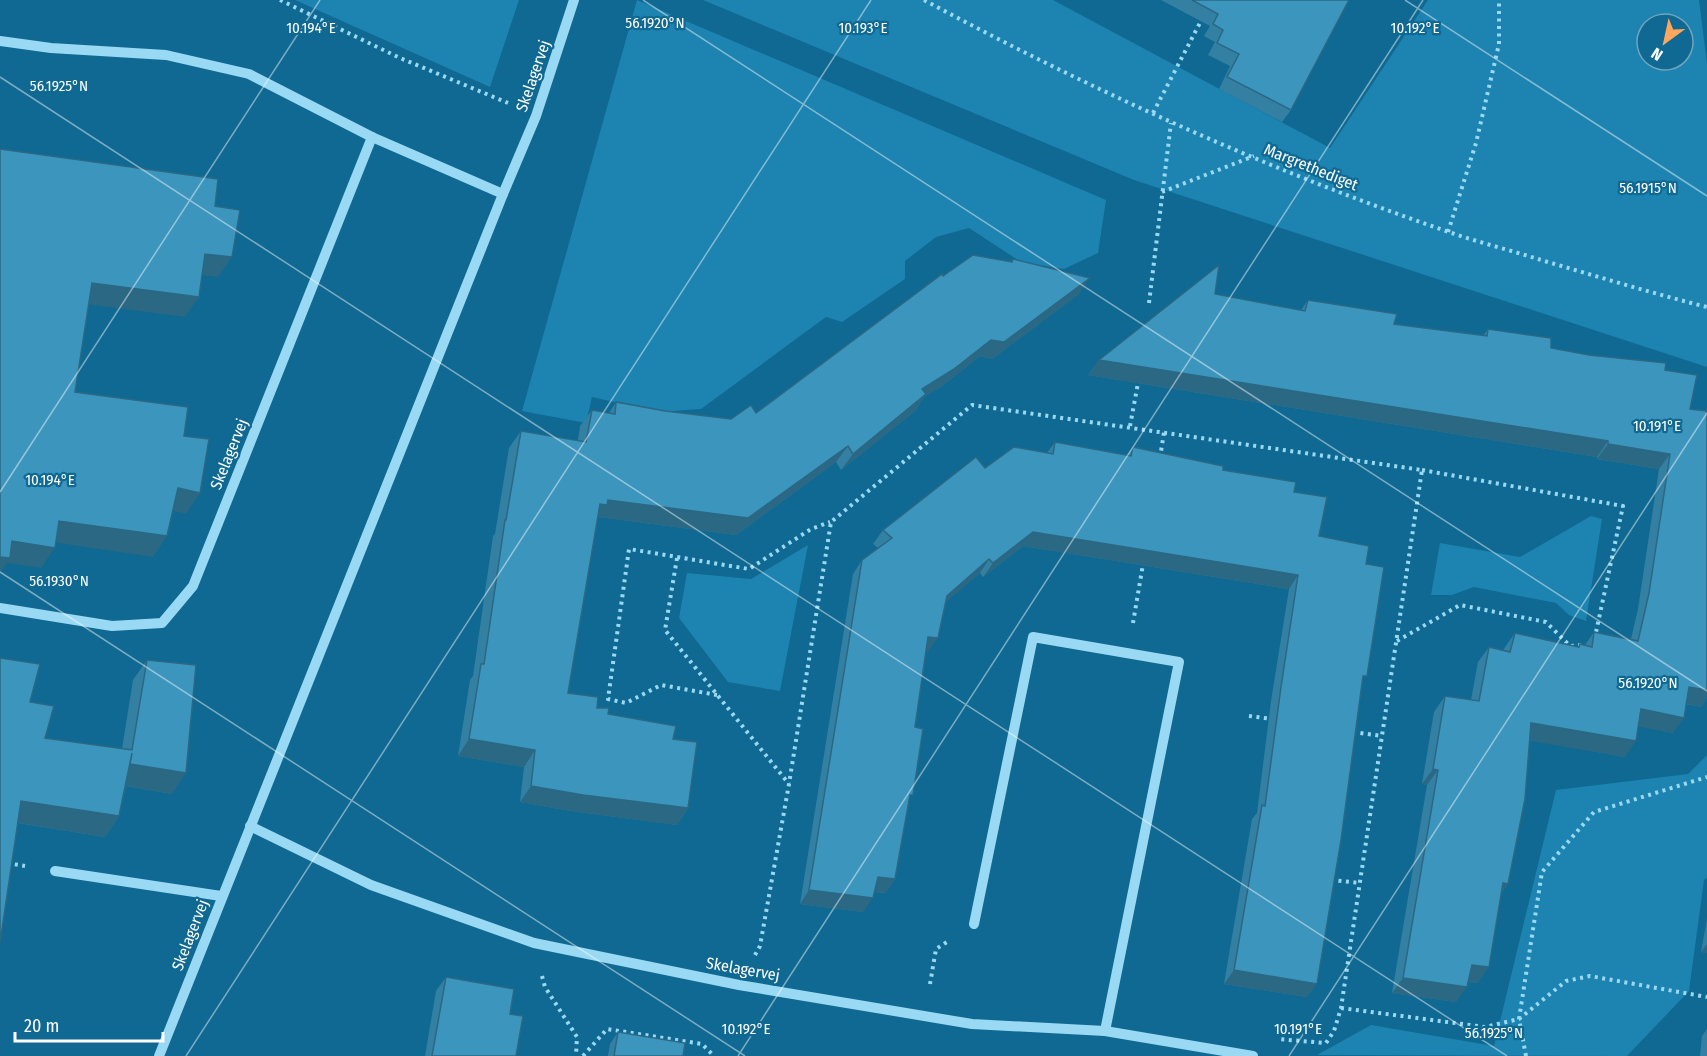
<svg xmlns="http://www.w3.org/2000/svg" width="1707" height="1056" viewBox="0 0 1707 1056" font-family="'Fira Sans Condensed',sans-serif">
<rect width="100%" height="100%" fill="#0f6992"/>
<g fill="#1d83b0" fill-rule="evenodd">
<polygon points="295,0 519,0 490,87"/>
<polygon points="637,0 1106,200 1098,253 1064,269 1021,262 969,228 936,237 905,261 905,279 842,322 826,317 701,409 658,412 592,397 586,423 522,411"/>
<path d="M703,0H1053L1330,148L1428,0H1699L1707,64V367L1134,180ZM1647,24H1683V60H1647Z"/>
<polygon points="1591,516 1602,519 1586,621 1569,615 1556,603 1474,587 1452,595 1431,595 1440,543 1520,557"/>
<polygon points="808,545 780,691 728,682 679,618 687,573 751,579"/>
<polygon points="1707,755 1707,878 1704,880 1689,991 1627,1056 1317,1055 1371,1025 1494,1046 1556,790 1688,774"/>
</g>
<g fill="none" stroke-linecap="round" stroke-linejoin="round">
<g stroke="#9ad9f4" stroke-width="4" stroke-dasharray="3 4.5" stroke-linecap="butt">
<polyline points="280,0 400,58 508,103"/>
<path d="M924,0C1091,90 1266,169 1446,231C1477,242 1510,250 1541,260C1596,276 1651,293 1707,307"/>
<polyline points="1153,113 1202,19"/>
<polyline points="1162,192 1254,156"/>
<polyline points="1448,232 1476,143 1499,44 1499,0"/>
<polyline points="1149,303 1171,123"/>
<polyline points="1130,426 1138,383"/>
<polyline points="1160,458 1164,432"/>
<polyline points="1422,470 1623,506 1595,637"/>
<polyline points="677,558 665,630 789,784"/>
<polyline points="1133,623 1143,564"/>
<polyline points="1397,641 1460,605 1546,622 1570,646 1582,645"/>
<polyline points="717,695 661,685 626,703 608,699 629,549 749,569 811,529 830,522"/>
<polyline points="1249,716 1272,719"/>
<polyline points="1353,732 1382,736"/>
<polyline points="0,862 25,866"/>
<polyline points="1331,880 1360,883"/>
<polyline points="755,955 760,946 789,784 831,522 972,405 1422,470 1341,1008 1334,1031 1326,1043 1278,1039"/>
<polyline points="542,976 545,987 577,1037 576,1056"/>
<polyline points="930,984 936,949 947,942"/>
<polyline points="1341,1008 1485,1027 1519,1019 1566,981 1590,976 1707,997"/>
<polyline points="583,1056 607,1029 702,1044 714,1056"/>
<polyline points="1526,1056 1519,1019 1542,872 1594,812 1707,777"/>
</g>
<g stroke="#9ad9f4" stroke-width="10">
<polyline points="0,41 51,48 166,55 249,74 372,137 503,194"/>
<polyline points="0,608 112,626 162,623 193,586 372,137"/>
<polyline points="250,826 371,885 534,943 739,985 972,1024 1105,1031 1253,1056"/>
<polyline points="55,871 221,896"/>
<polyline points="974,924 1033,637 1179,662 1105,1031"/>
<polyline points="159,1056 503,194 536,116 574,0"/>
</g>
</g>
<g fill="#3480a3">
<polygon points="1161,0 1349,0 1291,110 1282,122 1219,89 1230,66 1208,55 1215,42 1204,36 1210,26"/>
<polygon points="1013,259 1079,294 992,359 980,356 942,386 924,397 915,411 841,470 836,462 736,535 599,517 597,519 568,693 608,714 673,739 688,808 677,825 571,811 520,802 524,767 458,756 470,680 473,676 493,536 495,534 509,448 521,431 578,441 580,426 592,410 609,413 616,402 665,411 731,419 756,413 943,276 1010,262"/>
<polygon points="1215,294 1301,310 1308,300 1394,324 1483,336 1488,329 1551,348 1665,370 1690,409 1707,411 1707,697 1701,707 1686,704 1673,733 1638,726 1625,757 1530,740 1508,884 1502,892 1478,983 1468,982 1456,1002 1392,993 1427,785 1422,784 1434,712 1445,696 1471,700 1478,662 1489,647 1503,650 1515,633 1578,647 1580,644 1585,645 1594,632 1631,639 1638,609 1659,469 1597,459 1597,457 1088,375 1099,360"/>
<polygon points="1055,442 1127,455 1133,447 1223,470 1294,492 1319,536 1366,564 1362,683 1307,997 1224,984 1252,819 1257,813 1271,701 1289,589 1023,546 983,577 980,573 945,602 928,652 926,651 915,727 908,801 895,879 885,893 875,892 863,912 800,904 853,574 862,560 878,548 873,544 883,530 985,468 1047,453"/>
<polygon points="147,660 172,794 126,786 119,816 105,837 18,823 30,702 45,738 122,749 133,680"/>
<polygon points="1707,919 1707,953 1701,952"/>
<polygon points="446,977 510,1014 516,1056 425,1056 436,991"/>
<polygon points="1707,1029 1707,1056 1700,1056 1702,1036"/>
<polygon points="618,1032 683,1056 608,1056 610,1044"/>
</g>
<g fill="#2a6884">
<polygon points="205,254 232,257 218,277 190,274"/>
<polygon points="1090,278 1079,294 992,359 980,356 942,386 924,397 915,411 841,470 853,454 922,389 991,340"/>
<polygon points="92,283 199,297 185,317 78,303"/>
<polygon points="1099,360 1608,441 1597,457 1088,375"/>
<polygon points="1608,444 1670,454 1659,469 1597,459"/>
<polygon points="848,446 836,462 736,535 599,517 596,522 600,504 608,500"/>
<polygon points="178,488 200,493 186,514 163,508"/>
<polygon points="59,521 167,536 153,557 45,541"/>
<polygon points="1033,532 1298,575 1289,589 1023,546 983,577 993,563"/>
<polygon points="12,541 55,548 41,568 7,563 0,573 0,557"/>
<polygon points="989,559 980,573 937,610 947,596"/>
<polygon points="928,637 938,638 928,652 918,651"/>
<polygon points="1689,687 1707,690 1707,697 1701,707 1679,702"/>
<polygon points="1641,709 1684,718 1673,733 1630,725"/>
<polygon points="1531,723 1636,741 1625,757 1520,739"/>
<polygon points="469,739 535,750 524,767 458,756"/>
<polygon points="130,764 186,773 172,794 116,784"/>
<polygon points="1433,769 1438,770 1427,785 1422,784"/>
<polygon points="531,786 688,808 677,825 571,811 520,802"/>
<polygon points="21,801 119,816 105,837 7,821"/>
<polygon points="878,877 895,879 885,893 868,891"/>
<polygon points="1503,883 1508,884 1497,899"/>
<polygon points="809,890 873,898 863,912 800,904"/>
<polygon points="1707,944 1707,953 1701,952"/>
<polygon points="1472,965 1489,967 1478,983 1461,981"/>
<polygon points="1234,970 1317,984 1307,997 1224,984"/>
<polygon points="1403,978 1467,987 1456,1002 1392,993"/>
</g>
<g fill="#3c95bd" stroke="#2a6884" stroke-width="1.5">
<polygon points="1192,0 1349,0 1291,110 1227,77 1239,54 1217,43 1223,30 1213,24 1218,14"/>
<polygon points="0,149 218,179 215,206 240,210 232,257 205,254 199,297 92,283 75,392 188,407 184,436 209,439 200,493 178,488 167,536 59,521 55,548 12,541 10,558 0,557"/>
<polygon points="973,255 1012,262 1013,259 1090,278 1004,342 991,340 954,369 922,389 926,394 853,454 848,446 748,518 608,500 607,505 600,504 568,693 598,697 597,708 609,708 608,714 676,726 673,739 697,742 688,808 583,795 531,786 535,750 469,739 481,664 484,664 505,520 506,520 521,431 586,442 592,410 615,414 616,402 665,411 731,419 751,405 756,413 942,274 943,276"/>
<polygon points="1219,265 1215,294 1305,311 1308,300 1397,314 1394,324 1487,336 1488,329 1551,338 1551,348 1589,355 1666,363 1665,370 1697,375 1690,409 1707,411 1707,690 1689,687 1684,718 1641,709 1636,741 1531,723 1525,799 1508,884 1503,883 1489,967 1472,965 1467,987 1403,978 1438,770 1433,769 1445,696 1479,701 1489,647 1510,652 1515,633 1579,647 1580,644 1592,647 1594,632 1638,641 1649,593 1670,454 1608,444 1608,441 1099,360"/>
<polygon points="1055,442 1131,456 1133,447 1223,466 1223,470 1296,482 1294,492 1327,497 1319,536 1369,546 1366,564 1384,567 1367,676 1363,676 1341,840 1317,984 1234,970 1262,805 1265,806 1281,687 1298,575 1033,532 993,563 989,559 947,596 938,638 928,637 915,727 923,729 913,795 910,795 895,879 878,877 873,898 809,890 862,560 892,538 883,530 976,457 985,468 1014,447 1053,454"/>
<polygon points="0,658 40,664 30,702 54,706 45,738 132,750 147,660 196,665 186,773 130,764 132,753 119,816 21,801 0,943"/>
<polygon points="446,977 514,989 510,1014 523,1016 516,1056 432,1056"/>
<polygon points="618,1032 685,1043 683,1056 614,1056"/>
</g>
<path fill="none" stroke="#fff" stroke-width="1.5" stroke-opacity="0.45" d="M643,0L1707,691M1405,0L1707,196M0,77L1507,1056M0,492L320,0M0,572L745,1056M186,1056L871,0M738,1056L1423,0M1289,1056L1707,413"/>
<g text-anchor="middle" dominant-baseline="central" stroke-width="4.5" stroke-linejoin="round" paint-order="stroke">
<g font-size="16" fill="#fff" stroke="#0f6992">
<text transform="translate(533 76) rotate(-71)">Skelagervej</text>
<text transform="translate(1311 167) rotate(22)">Margrethediget</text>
<text transform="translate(229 454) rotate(-68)">Skelagervej</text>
<text transform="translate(190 935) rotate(-69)">Skelagervej</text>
<text transform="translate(743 969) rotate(10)">Skelagervej</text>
</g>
</g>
<g font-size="15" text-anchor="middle" fill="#fff" stroke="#0f6992" stroke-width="4.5" stroke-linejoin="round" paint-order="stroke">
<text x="655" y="28">56.1920°N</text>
<text x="311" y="33">10.194°E</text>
<text x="863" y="33">10.193°E</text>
<text x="1415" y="33">10.192°E</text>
<text x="59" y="91">56.1925°N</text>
<text x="1648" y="193">56.1915°N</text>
<text x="1657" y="431">10.191°E</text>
<text x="50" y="485">10.194°E</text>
<text x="59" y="586">56.1930°N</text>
<text x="1648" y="688">56.1920°N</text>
<text x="746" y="1034">10.192°E</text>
<text x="1298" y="1034">10.191°E</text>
<text x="1494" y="1038">56.1925°N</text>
</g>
<g transform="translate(1665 42) rotate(213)"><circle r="28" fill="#0f6992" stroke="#6fa5be" stroke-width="1.5"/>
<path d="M0-4.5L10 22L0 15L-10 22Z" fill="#ffa85d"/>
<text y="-9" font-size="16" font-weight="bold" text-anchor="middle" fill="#ffffff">N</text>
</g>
<path d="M15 1032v9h148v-9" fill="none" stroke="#ffffff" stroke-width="3"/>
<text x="24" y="1032" font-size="18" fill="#ffffff" stroke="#0f6992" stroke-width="4.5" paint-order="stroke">20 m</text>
</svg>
